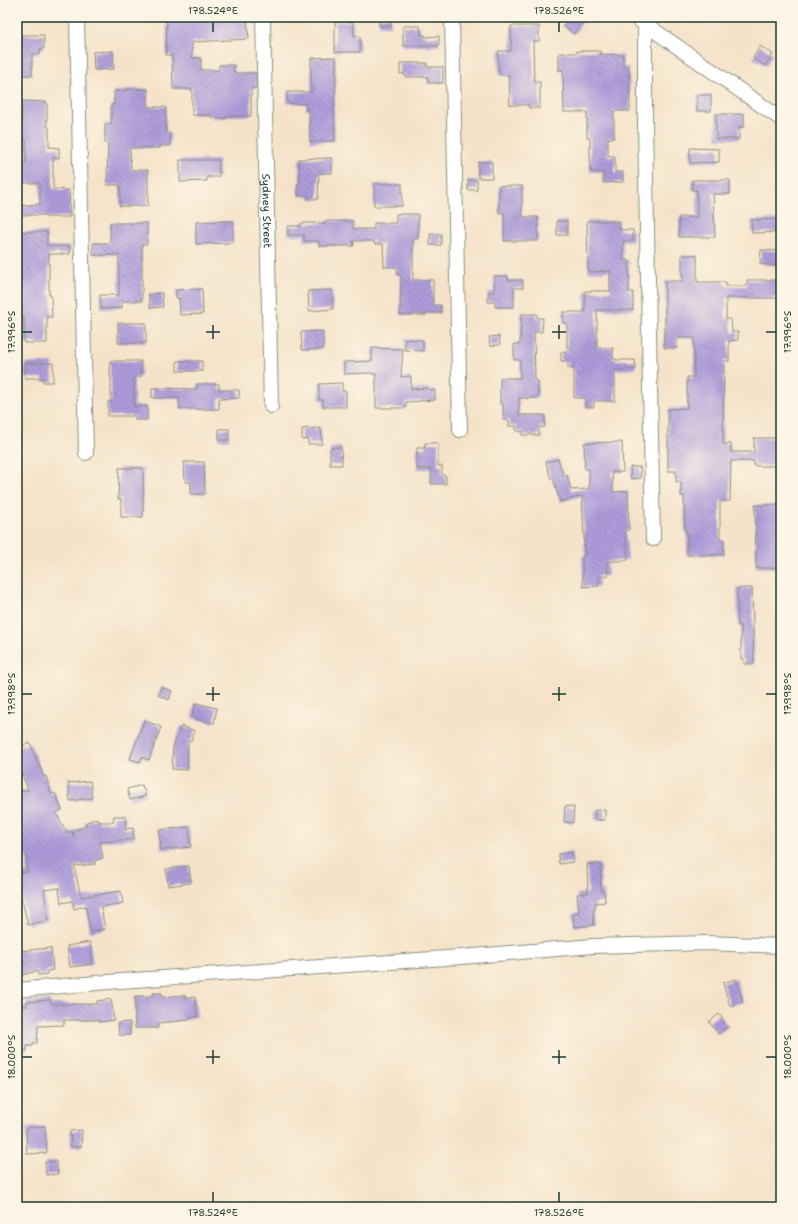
<svg xmlns="http://www.w3.org/2000/svg" width="798" height="1224" viewBox="0 0 798 1224" font-family="'Shantell Sans',sans-serif">
<defs>
<pattern id="building-back-hatch" width="6" height="6" patternUnits="userSpaceOnUse"><rect width="6" height="6" fill="#ae9bdc"/><path d="M-1 5l2 2M0 0l6 6M5-1l2 2" fill="none" stroke="#8d80b3"/></pattern>
</defs>
<rect width="100%" height="100%" fill="#fcf5e5"/>
<filter id="ink" filterUnits="userSpaceOnUse"><feTurbulence type="fractalNoise" baseFrequency=".025" numOctaves="2"/><feDisplacementMap in="SourceGraphic" scale="8" xChannelSelector="R" yChannelSelector="G"/><feConvolveMatrix kernelMatrix="1 2 1 2 8 2 1 2 1" color-interpolation-filters="sRGB"/></filter>
<filter id="wash" filterUnits="userSpaceOnUse"><feTurbulence type="fractalNoise" baseFrequency=".012" numOctaves="4" result="noise"/><feDisplacementMap in="SourceGraphic" scale="16" xChannelSelector="R" yChannelSelector="G"/><feGaussianBlur stdDeviation="0.9" result="paint"/><feColorMatrix in="noise" values="0 0 0 0 0 0 0 0 0 0 0 0 0 0 0 0 0 1.4 0 .05"/><feComposite in="paint" operator="in"/></filter>
<g filter="url(#wash)">
<rect width="100%" height="100%" fill="#f5e3c9"/>
<g id="blocks">
<g fill="url(#building-back-hatch)">
<polygon points="193,17 247,17 249,39 192,42 192,58 201,58 201,70 219,70 219,65 234,65 234,73 256,73 256,88 251,88 251,116 227,116 227,118 212,118 212,115 192,115 192,89 173,89 172,55 166,55 167,18"/>
<rect x="379" y="17" width="12" height="9"/>
<polygon points="569,17 586,17 574,34 563,26"/>
<polygon points="335,22 353,22 354,36 360,36 360,52 335,52"/>
<polygon points="403,26 420,26 421,35 425,35 425,37 439,36 439,46 403,46"/>
<polygon points="511,26 539,26 539,41 533,41 534,82 540,82 540,108 529,108 529,105 510,105 509,75 499,75 498,51 511,51"/>
<polygon points="21,35 44,35 44,49 40,49 40,54 32,54 32,75 17,75 17,61 21,61"/>
<polygon points="760,46 773,54 766,66 753,58"/>
<polygon points="113,51 114,69 94,70 93,52"/>
<polygon points="577,51 600,51 600,54 623,55 623,67 629,67 630,111 614,111 614,138 608,138 608,156 615,156 615,172 623,172 623,182 603,183 603,172 590,172 590,138 587,138 587,112 564,112 563,70 559,70 559,53 577,53"/>
<polygon points="336,57 336,81 334,108 335,141 310,142 309,110 306,110 306,104 287,103 287,92 311,92 311,58"/>
<polygon points="400,63 427,63 427,67 443,67 443,83 428,83 428,77 405,77 405,74 400,74"/>
<polygon points="126,89 148,89 148,107 166,107 166,133 170,133 170,146 160,146 160,148 130,148 131,170 148,170 148,206 120,206 120,185 107,185 108,143 105,143 105,124 111,124 111,105 114,105 114,91 126,91"/>
<rect x="697" y="95" width="14" height="16"/>
<polygon points="22,101 47,102 47,127 49,127 49,147 59,148 59,158 53,158 53,189 69,190 70,217 45,217 45,215 19,215 19,206 40,204 40,183 17,183 17,163 26,163 26,140 17,140 17,127 22,127"/>
<polygon points="716,114 744,114 744,127 739,127 739,139 716,139"/>
<polygon points="690,148 719,149 719,162 690,163"/>
<polygon points="332,158 332,173 319,173 318,199 309,199 309,196 298,196 298,183 300,183 299,159"/>
<polygon points="180,160 219,160 219,177 207,177 207,181 180,182"/>
<rect x="478" y="162" width="14" height="16"/>
<rect x="468" y="180" width="9" height="10"/>
<polygon points="692,180 730,180 730,194 713,194 715,237 679,237 679,217 697,217 697,190 692,190"/>
<rect x="374" y="184" width="28" height="22"/>
<polygon points="499,186 522,186 522,217 538,217 538,241 504,241 504,213 499,213"/>
<polygon points="396,214 418,214 418,239 413,239 413,280 433,280 433,305 441,305 441,313 426,313 426,315 400,315 401,275 397,275 397,267 384,267 383,244 374,244 374,241 353,241 354,246 319,246 319,241 304,241 304,235 288,235 288,226 301,226 301,223 325,223 325,221 353,221 353,229 374,229 374,223 396,223"/>
<polygon points="781,219 781,232 752,233 751,220"/>
<polygon points="233,221 233,243 196,244 196,222"/>
<rect x="557" y="221" width="10" height="14"/>
<polygon points="587,221 619,221 619,230 633,230 633,241 623,241 623,260 629,260 629,292 633,292 633,310 597,310 597,348 613,348 613,359 616,359 616,360 635,360 636,369 615,370 615,401 594,401 594,407 585,407 585,398 574,398 574,368 568,368 568,361 561,361 561,352 567,352 567,323 563,323 563,312 585,312 585,291 610,291 610,271 588,272"/>
<polygon points="110,223 147,223 147,244 142,244 142,301 122,301 122,308 101,309 100,295 119,295 119,255 93,255 93,243 110,243"/>
<polygon points="17,232 47,232 47,246 70,246 70,254 49,254 49,295 51,295 52,317 47,317 47,343 24,343 24,317 19,317"/>
<rect x="430" y="234" width="11" height="11"/>
<polygon points="761,250 781,251 781,266 760,264"/>
<polygon points="682,255 697,255 697,282 726,282 726,286 747,286 747,280 781,280 781,298 726,298 726,319 731,319 732,332 738,332 738,340 729,341 729,361 724,361 723,444 731,444 731,452 754,452 754,438 781,438 781,466 754,466 754,461 731,461 730,501 720,501 720,540 724,540 724,555 687,555 687,532 685,532 684,496 681,496 681,482 676,482 676,471 668,471 668,409 687,408 687,377 694,377 694,338 677,338 677,348 664,348 664,333 665,333 665,281 682,281"/>
<polygon points="494,276 508,276 508,280 523,280 523,288 514,288 514,307 495,307 495,302 488,302 488,292 494,292"/>
<polygon points="202,289 203,314 180,315 179,298 176,298 176,290"/>
<polygon points="332,290 333,309 309,311 308,291"/>
<polygon points="162,293 163,307 150,308 149,294"/>
<polygon points="521,314 537,314 537,318 543,318 542,332 534,332 535,381 538,381 538,398 519,398 519,415 545,415 545,427 539,427 539,435 522,435 522,431 516,431 516,426 509,426 509,420 503,420 503,404 500,404 500,378 520,378 520,360 514,360 514,344 520,344"/>
<rect x="118" y="323" width="28" height="20"/>
<polygon points="323,331 323,349 302,350 301,332"/>
<polygon points="499,336 500,345 490,346 489,337"/>
<polygon points="405,339 423,340 423,351 405,350"/>
<polygon points="372,348 403,349 401,377 411,376 411,389 428,388 430,390 435,390 435,400 406,402 406,408 376,408 376,374 372,374 372,373 344,374 344,362 372,361"/>
<polygon points="110,361 141,361 141,377 134,377 134,406 147,406 147,420 135,420 135,416 108,416 108,402 111,402 111,377 110,377"/>
<rect x="177" y="361" width="25" height="10"/>
<polygon points="25,363 53,363 53,382 43,382 43,378 25,378"/>
<polygon points="342,383 342,391 346,391 346,407 323,407 323,400 319,400 319,384"/>
<polygon points="197,384 219,384 219,390 239,390 239,398 219,399 219,409 180,409 179,398 152,398 152,388 197,389"/>
<polygon points="321,428 322,444 308,444 308,439 302,440 302,429"/>
<rect x="219" y="429" width="10" height="11"/>
<polygon points="622,442 623,472 612,472 613,492 628,491 629,530 625,530 628,560 607,562 608,576 598,576 599,586 583,587 582,556 585,556 582,496 560,502 553,478 551,479 546,462 558,459 564,476 567,475 571,490 589,489 589,469 585,469 584,443"/>
<polygon points="425,443 438,443 438,466 442,466 442,475 446,476 446,484 431,484 431,469 417,469 417,448 425,448"/>
<polygon points="341,447 342,465 330,465 330,448"/>
<polygon points="184,462 204,462 205,494 191,494 191,482 185,482"/>
<polygon points="630,467 640,467 641,478 631,479"/>
<polygon points="119,468 143,468 143,517 121,517 121,499 118,499"/>
<polygon points="755,505 781,505 781,551 779,551 779,568 756,568"/>
<polygon points="737,588 752,588 754,664 744,664 744,659 741,659 741,626 738,626"/>
<polygon points="161,687 172,691 169,700 158,695"/>
<polygon points="195,703 217,708 214,723 192,718"/>
<polygon points="144,720 161,727 149,760 142,757 140,762 130,759"/>
<polygon points="181,726 195,731 191,741 188,740 187,770 172,769 173,747"/>
<polygon points="30,743 44,777 46,776 51,794 55,793 62,810 56,813 67,833 71,831 74,836 73,831 86,826 85,823 97,818 99,822 113,822 114,816 126,816 125,829 133,828 134,839 100,842 103,858 95,860 95,864 74,866 81,897 121,891 123,903 101,907 105,929 90,932 86,906 74,909 72,901 61,903 59,888 44,890 48,920 28,925 20,891 17,873 27,872 27,855 17,856 17,791 28,790 17,761 17,748"/>
<polygon points="90,781 92,798 70,801 68,783"/>
<polygon points="142,785 146,796 130,800 127,789"/>
<polygon points="565,806 574,807 573,823 564,822"/>
<rect x="595" y="810" width="10" height="10"/>
<polygon points="189,827 191,847 161,850 159,830"/>
<polygon points="572,852 573,862 559,864 558,854"/>
<polygon points="587,864 600,864 601,891 604,891 605,902 595,903 595,910 593,910 594,925 574,927 573,913 579,912 577,894 588,893"/>
<polygon points="189,866 191,883 168,886 166,869"/>
<polygon points="90,942 93,964 70,967 67,946"/>
<polygon points="51,948 53,970 47,971 47,974 38,975 37,971 17,976 17,951"/>
<polygon points="736,979 743,1002 730,1006 723,983"/>
<polygon points="153,993 162,993 162,997 185,995 185,998 195,997 197,1017 188,1018 189,1020 158,1023 158,1028 135,1028 135,996 153,996"/>
<polygon points="111,999 114,1020 99,1022 99,1020 64,1020 64,1025 38,1026 37,1043 33,1043 33,1046 27,1046 27,1051 17,1051 17,1036 19,1036 17,1006 27,1006 26,1002 50,1000 51,1004 97,1004 97,1001"/>
<polygon points="719,1014 728,1027 718,1034 709,1022"/>
<polygon points="130,1022 130,1035 119,1035 118,1023"/>
<polygon points="45,1126 47,1153 27,1154 26,1128"/>
<polygon points="82,1130 81,1147 71,1147 70,1131"/>
<polygon points="56,1161 58,1174 46,1175 45,1162"/>
</g>
</g>
</g>
<g filter="url(#ink)">
<use href="#blocks" fill-opacity="0" stroke="#8a907e" stroke-width="1"/>
<g fill="none" stroke-linecap="round" stroke-linejoin="round">
<defs>
<g id="minor">
<polyline points="77,17 86,453"/>
<path id="s1" d="M263,17L271,406"/>
<polyline points="452,17 460,430"/>
<polyline points="635,17 781,119"/>
<polyline points="645,24 645,125 653,539"/>
<polyline points="17,990 120,981 461,957 593,946 707,943 781,946"/>
</g>
</defs>
<use href="#minor" stroke="#8a907e" stroke-width="16"/>
<use href="#minor" stroke="#fff" stroke-width="14"/>
</g>
</g>
<path fill="none" stroke="#1f3d34" stroke-width="1.5" d="M213,22V32M559,22V32M213,325V339M559,325V339M22,332H32M206,332H220M552,332H566M766,332H776M213,687V701M559,687V701M22,694H32M206,694H220M552,694H566M766,694H776M213,1050V1064M559,1050V1064M22,1057H32M206,1057H220M552,1057H566M766,1057H776M213,1192V1202M559,1192V1202"/>
<g text-anchor="middle" dominant-baseline="central" stroke-width="3.5" stroke-linejoin="round" paint-order="stroke">
<g font-size="11" fill="#1f3d34" stroke="#fcf5e5">
<text stroke="none"><textPath href="#s1" startOffset="194">Sydney Street</textPath></text>
</g>
</g>
<rect width="798" height="1224" fill="none" stroke="#fcf5e5" stroke-width="44"/>
<rect x="22" y="22" width="754" height="1180" fill="none" stroke="#1f3d34" stroke-width="1.5"/>
<g font-size="10" text-anchor="middle" fill="#1f3d34">
<text x="213" y="14">178.524°E</text>
<text x="559" y="14">178.526°E</text>
<text transform="translate(11 332) rotate(-90)" y="4">17.996°S</text>
<text transform="translate(787 332) rotate(-90)" y="4">17.996°S</text>
<text transform="translate(11 694) rotate(-90)" y="4">17.998°S</text>
<text transform="translate(787 694) rotate(-90)" y="4">17.998°S</text>
<text transform="translate(11 1057) rotate(-90)" y="4">18.000°S</text>
<text transform="translate(787 1057) rotate(-90)" y="4">18.000°S</text>
<text x="213" y="1216">178.524°E</text>
<text x="559" y="1216">178.526°E</text>
</g>
</svg>
